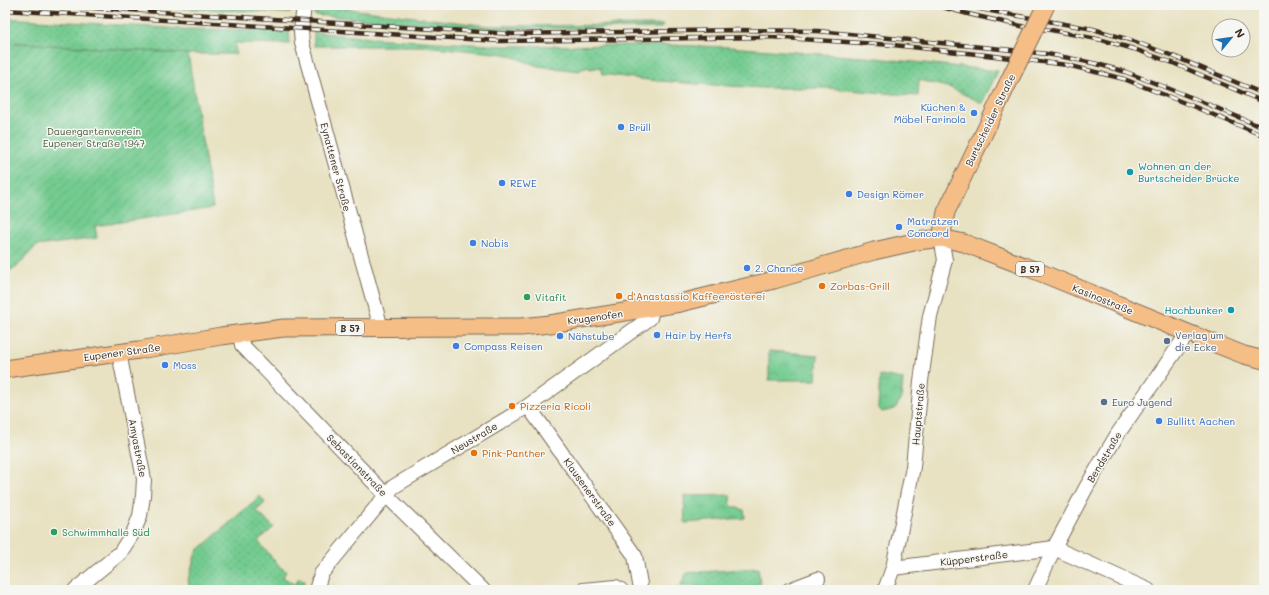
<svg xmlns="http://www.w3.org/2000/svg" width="1269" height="595" viewBox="0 0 1269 595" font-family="Mali,sans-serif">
<defs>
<pattern id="grass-dots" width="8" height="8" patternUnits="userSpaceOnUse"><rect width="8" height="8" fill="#73cb90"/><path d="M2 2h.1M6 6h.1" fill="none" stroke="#64ae7c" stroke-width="1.8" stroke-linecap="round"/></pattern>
<pattern id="park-crowns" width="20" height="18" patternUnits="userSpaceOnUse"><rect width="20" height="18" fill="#73cb90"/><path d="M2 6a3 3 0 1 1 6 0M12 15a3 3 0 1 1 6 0" fill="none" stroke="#64ae7c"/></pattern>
<pattern id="garden-furrows" width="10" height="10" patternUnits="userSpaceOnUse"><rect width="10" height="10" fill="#73cb90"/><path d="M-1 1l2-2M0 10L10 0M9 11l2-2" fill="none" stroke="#64ae7c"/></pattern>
</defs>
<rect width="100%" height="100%" fill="#f6f6f2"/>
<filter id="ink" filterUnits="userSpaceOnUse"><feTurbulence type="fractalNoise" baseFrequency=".025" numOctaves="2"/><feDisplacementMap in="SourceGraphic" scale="8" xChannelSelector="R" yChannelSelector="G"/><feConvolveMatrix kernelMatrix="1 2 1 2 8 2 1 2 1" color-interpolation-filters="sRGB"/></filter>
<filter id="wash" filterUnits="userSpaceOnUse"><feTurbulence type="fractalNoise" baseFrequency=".012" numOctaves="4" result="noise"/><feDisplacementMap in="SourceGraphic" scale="16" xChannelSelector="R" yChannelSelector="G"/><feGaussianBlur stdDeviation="0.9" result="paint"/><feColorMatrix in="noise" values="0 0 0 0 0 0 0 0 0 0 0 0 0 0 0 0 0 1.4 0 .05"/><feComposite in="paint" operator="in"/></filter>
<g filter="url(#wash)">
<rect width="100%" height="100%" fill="#e8e2c2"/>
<g fill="url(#grass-dots)" stroke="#577a57">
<polygon points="109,5 291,5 290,13"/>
<polygon points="316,5 489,26 663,25 661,28 502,29 449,26 314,15"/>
<polygon points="5,18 183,29 289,30 290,44 235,43 236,54 188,54 5,42"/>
<polygon points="314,32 371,38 504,46 664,45 729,47 876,58 998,71 982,103 951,88 919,80 918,96 826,88 762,88 697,84 648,80 602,74 600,67 590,69 589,67 579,70 580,71 538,66 505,54 423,46 314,46"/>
<polygon points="260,496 265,503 256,511 274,527 258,541 279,566 286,571 283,577 295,585 299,578 305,581 302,590 190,590 188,580 196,552"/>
<polygon points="758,568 761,590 741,590 680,586 687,573"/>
</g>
<g fill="url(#park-crowns)" stroke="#577a57">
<polygon points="769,351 818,355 816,380 769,380"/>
<polygon points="880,375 903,379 901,398 895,409 882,412 878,407"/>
<polygon points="730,495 731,506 744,510 745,518 685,523 684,496"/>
</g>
<polygon fill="url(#garden-furrows)" stroke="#577a57" points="5,42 188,54 213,208 160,216 95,226 97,238 36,246 16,268 5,272"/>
</g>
<g filter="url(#ink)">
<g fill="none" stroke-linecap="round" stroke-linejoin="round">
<defs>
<g id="minor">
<polyline points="304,5 301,32 302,43 381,328"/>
<polyline points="240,334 242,345 386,495 483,590"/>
<polyline points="528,406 635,556 640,584"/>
<polyline points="1054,548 1148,590"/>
<polyline points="893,568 1054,548"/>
<polyline points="75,590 120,553 134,531 140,516 143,496 144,479 119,353"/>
<polyline points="316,590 321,574 393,487 528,406 650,318 652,309"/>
<polyline points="583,590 616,587 621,590"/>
<polyline points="789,590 818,579"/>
<polyline points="885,590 893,568 913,467 921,381 930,316 945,260 941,238"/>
<polyline points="1035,590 1054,548 1087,486 1117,435 1188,333"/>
</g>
<g id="major">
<polyline points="941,238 946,212 1009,81"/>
<polyline points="5,369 139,350 221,336 284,328 484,327 521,327 550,324 680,303 774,280 874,251 918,241 941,238 964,243 1034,270 1188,333 1244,355 1264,360"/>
</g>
</defs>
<use href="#minor" stroke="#786a57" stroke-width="16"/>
<use href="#major" stroke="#786a57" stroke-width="19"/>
<use href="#minor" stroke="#fff" stroke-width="14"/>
<use href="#major" stroke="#f6be87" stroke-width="17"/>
<defs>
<g id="rail">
<polyline points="48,5 513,34 737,30 818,31 1002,49 1047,54 1069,58 1097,64 1126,72 1193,98 1264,128"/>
<polyline points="935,5 968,14 1030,28 1051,30 1102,40 1134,49 1173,63 1264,102"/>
<polyline points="964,5 985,10 1093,29 1133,41 1173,56 1264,94"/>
<polyline points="5,10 500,41 769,37 893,45 986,55 1067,65 1124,79 1190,105 1264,136"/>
</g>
</defs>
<use href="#rail" stroke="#3b2a1e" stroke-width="4.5"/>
<use href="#rail" stroke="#f6f6f2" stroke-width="3" stroke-dasharray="9" stroke-linecap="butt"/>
<defs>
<polyline id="major-bridge" points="1009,81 1046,5"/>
</defs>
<use href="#major-bridge" stroke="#786a57" stroke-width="19" stroke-linecap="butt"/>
<use href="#major-bridge" stroke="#f6be87" stroke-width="17"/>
</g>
</g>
<g fill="#3f7fe0" stroke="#f6f6f2" stroke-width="1.5">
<circle cx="974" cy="113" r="4"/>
<circle cx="621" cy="127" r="4"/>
<circle cx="502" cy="183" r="4"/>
<circle cx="849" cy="194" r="4"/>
<circle cx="899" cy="227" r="4"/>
<circle cx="473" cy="243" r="4"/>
<circle cx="747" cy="268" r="4"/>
<circle cx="657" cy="335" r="4"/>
<circle cx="560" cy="336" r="4"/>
<circle cx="456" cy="346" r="4"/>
<circle cx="165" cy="365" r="4"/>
<circle cx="1159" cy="421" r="4"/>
</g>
<g fill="#0f9aa8" stroke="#f6f6f2" stroke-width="1.5">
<circle cx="1130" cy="172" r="4"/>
<circle cx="1231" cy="310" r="4"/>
</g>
<g fill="#e8710a" stroke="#f6f6f2" stroke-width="1.5">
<circle cx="822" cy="286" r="4"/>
<circle cx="619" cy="296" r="4"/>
<circle cx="512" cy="406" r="4"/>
<circle cx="474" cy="453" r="4"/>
</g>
<g fill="#2e9e5b" stroke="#f6f6f2" stroke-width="1.5">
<circle cx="527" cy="297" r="4"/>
<circle cx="54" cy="532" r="4"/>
</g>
<g fill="#5c6f8a" stroke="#f6f6f2" stroke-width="1.5">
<circle cx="1167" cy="341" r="4"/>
<circle cx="1104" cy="402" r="4"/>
</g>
<g text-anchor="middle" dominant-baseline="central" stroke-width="3" stroke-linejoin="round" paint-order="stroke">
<g fill="#f6f6f2" stroke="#73675e" stroke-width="1">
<rect x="1016" y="262" width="28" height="14" rx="3"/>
<rect x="336" y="321" width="28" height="14" rx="3"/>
</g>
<g font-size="9" font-weight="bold" fill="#3b2a1e">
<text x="1030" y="269">B 57</text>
<text x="350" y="328">B 57</text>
</g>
<g font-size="10" fill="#366cbe" stroke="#f6f6f2" text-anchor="start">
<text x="966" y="107" text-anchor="end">Küchen &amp;<tspan x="966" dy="12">Möbel Farinola</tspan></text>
<text x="629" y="127">Brüll</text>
<text x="510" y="183">REWE</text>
<text x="857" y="194">Design Römer</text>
<text x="907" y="221">Matratzen<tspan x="907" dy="12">Concord</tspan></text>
<text x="481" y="243">Nobis</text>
<text x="755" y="268">2. Chance</text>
<text x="665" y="335">Hair by Herfs</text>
<text x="568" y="336">Nähstube</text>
<text x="464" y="346">Compass Reisen</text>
<text x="173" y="365">Moss</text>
<text x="1167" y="421">Bullitt Aachen</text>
</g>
<g font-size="10" fill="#3b2a1e" stroke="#f6f6f2">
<text transform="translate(990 120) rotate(-64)">Burtscheider Straße</text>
<text transform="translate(336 167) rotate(75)">Eynattener Straße</text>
<text transform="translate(1103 299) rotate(22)">Kasinostraße</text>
<text transform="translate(595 317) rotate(-8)">Krugenofen</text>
<text transform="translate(122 352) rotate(-8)">Eupener Straße</text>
<text transform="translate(918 414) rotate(-85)">Hauptstraße</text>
<text transform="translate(474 438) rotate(-31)">Neustraße</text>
<text transform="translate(138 448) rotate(79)">Amyastraße</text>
<text transform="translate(1104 457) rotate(-59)">Bendstraße</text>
<text transform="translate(357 465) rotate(46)">Sebastianstraße</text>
<text transform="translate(590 492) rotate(54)">Klausenerstraße</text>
<text transform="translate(974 558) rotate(-7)">Küpperstraße</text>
</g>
<g font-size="10" fill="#4c5a40" stroke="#f6f6f2">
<text x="94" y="131">Dauergartenverein<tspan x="94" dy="12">Eupener Straße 1947</tspan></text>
</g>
<g font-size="10" fill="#0d838f" stroke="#f6f6f2" text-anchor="start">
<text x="1138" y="166">Wohnen an der<tspan x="1138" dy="12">Burtscheider Brücke</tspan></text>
<text x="1223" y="310" text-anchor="end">Hochbunker</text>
</g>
<g font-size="10" fill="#c56008" stroke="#f6f6f2" text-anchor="start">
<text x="830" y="286">Zorbas-Grill</text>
<text x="627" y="296">d‘Anastassio Kaffeerösterei</text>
<text x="520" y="406">Pizzeria Ricoli</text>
<text x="482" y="453">Pink-Panther</text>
</g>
<g font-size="10" fill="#27864d" stroke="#f6f6f2" text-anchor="start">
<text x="535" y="297">Vitafit</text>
<text x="62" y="532">Schwimmhalle Süd</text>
</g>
<g font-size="10" fill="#4e5e75" stroke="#f6f6f2" text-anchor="start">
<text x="1175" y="335">Verlag um<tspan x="1175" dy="12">die Ecke</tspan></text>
<text x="1112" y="402">Euro Jugend</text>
</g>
</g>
<rect width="1269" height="595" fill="none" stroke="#f6f6f2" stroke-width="20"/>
<g transform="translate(1231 38) rotate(61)"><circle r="19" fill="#f6f6f2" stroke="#aba49d"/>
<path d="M0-3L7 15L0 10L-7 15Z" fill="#1f6fb2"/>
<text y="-6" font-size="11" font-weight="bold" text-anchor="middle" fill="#3b2a1e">N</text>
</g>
</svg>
